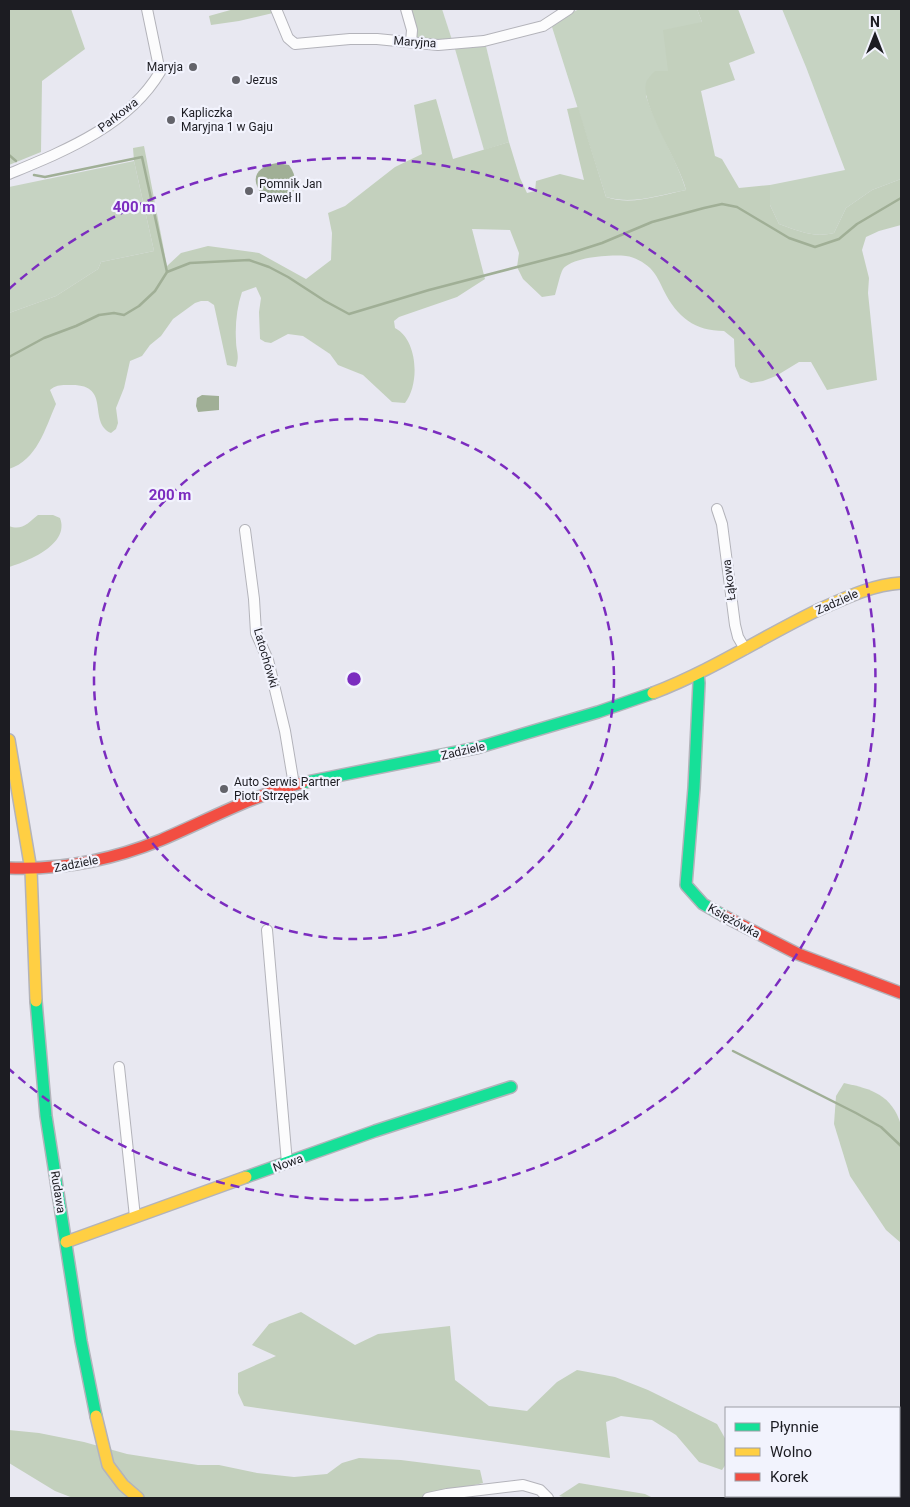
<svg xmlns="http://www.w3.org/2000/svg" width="910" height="1507" viewBox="0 0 910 1507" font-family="Roboto,sans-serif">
<rect width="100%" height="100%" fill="#e8e8f1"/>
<g fill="#c6d3c2">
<polygon points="408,9 442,9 452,40 417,38"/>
<path d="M580,9H697L702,22L668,71L646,96C656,128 676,157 686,190C660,195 632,205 606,197L552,27L570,13Z"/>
<path d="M782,9H901V179L872,190L846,208L834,233C813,238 799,231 779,224L770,205V185L845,170L806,67Z"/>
<polygon points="485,42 509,142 484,150 455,49"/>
<polygon points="134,161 154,251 101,262 98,269 56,296 9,313 9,187"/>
</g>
<g fill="#c3d0bd">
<polygon points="9,9 71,9 85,49 42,81 41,152 9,165"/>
<polygon points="234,9 271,9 273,13 239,21 211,25 209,16"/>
<path d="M697,9H738L755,53L729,63L735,80L701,91L715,156L722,159L739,188L770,185V205L779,224C799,231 813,238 834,233L846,208L872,190L901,179V225L879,231L866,237L862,250L869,278L868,293L877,380L827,390L811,362H799L776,376L763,381L751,383L740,378L735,366L734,339L724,331C695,331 677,317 664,291C660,283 657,275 650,268C643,262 635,257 626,256C612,254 572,257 563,269C560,274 557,289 555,295L542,297L523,279L517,267L519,253L510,230L472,229L485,279L457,297L399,317L394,321L395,328C418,340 420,384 405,403L392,402L363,375L338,365L330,354L303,336L288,334L271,343L265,342L260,339L259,312L261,298L256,287L242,292C237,307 235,324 236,340C236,352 240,354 236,367L227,365L214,305L208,301H201L195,303L173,319L161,336L150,345L142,356L130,361L124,388L116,408L118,423L116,429L111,433C87,422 112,385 72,385C63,385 57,384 50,390L56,404C45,429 37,460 9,469V313L56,296L98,269L101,262L154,251L134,161L133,148L144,146L167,266L181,253L208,246L259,253L306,279L331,260L332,233L328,213L345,206L395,167L422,154L414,105L436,99L453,159L509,142L520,178L527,193L535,191L536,181L560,174L584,180L567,109L578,107L606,197C632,206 660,195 686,190C680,163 640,104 646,83C647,79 652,74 655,71H668L663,30L702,22Z"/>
<path d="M38,515H53L60,518C70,544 29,561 9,567V526C22,531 28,523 38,515Z"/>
<path d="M844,1083C872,1089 892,1095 901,1125V1243L886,1230L850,1176L834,1124L836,1096Z"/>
<polygon points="301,1312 355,1345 378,1334 450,1326 455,1380 489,1406 527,1411 557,1382 577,1370 615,1377 648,1390 717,1424 726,1440 726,1464 722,1470 699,1462 676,1435 652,1420 621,1416 606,1422 610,1458 244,1406 238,1393 238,1373 276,1356 252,1345 269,1324"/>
<polygon points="9,1430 39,1433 84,1442 127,1454 198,1465 219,1465 257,1473 294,1477 327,1474 342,1463 359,1458 401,1460 480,1470 483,1483 418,1498 73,1498 55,1491 9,1463"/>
<polygon points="899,1482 901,1482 901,1498 824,1498 826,1496 899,1496"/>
<polygon points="579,1483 645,1494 653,1498 567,1498 559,1496"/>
</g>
<g fill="#a0af96">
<path d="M277,163L289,165C297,176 297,187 290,198L282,201L263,196C249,178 256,167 277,163Z"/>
<polygon points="202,395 219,396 219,410 198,412 196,406 197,398"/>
</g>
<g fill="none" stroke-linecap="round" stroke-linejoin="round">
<g stroke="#a0af96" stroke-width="2.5">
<polyline points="9,155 16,161"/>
<polyline points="34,175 45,177 142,157 167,272"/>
<polyline points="9,357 44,338 76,326 99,315 114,313 124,315 139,306 155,291 167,272 190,263 249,260 269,267 288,277 325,301 349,314 429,290 571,253 602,243 652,222 704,208 722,204 737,207 789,238 815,247 839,239 857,224 901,198"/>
<polyline points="733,1051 856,1113 881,1127 901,1146"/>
<polyline points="899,1495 901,1496"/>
<polyline points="851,1498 855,1496"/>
</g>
<defs>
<g id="street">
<polyline points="276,9 288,38 295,44 350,39 377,39 438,45 484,41 543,26 569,9"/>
<polyline points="406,9 412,30 411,42"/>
<path d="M9,174C64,151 128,126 160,72L147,9"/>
<polyline points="717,509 722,524 735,625 738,637 745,649"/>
<polyline points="245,530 254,599 256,633 268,660 285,731 294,785"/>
<polyline points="267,930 287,1163"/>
<polyline points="119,1067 135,1217"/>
<polyline points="428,1498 447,1494 523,1485 540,1490 548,1498"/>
</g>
<g id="fast">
<polyline points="698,674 699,683 694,788 686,885 703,904 724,916"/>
<polyline points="302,783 476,748 598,712 653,693"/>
<polyline points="36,1001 46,1116 81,1341 96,1416"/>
<polyline points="246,1177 375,1131 511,1087"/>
</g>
<g id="slow">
<path d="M653,693C711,671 762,637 818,610C845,598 871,585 901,583"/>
<polyline points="9,740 31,870 36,1001"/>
<polyline points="66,1242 246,1177"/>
<polyline points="96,1416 108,1465 123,1485 138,1498"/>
</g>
<g id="jam">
<path d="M9,868C62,870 112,860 161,840C208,820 253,795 302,783"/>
<polyline points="724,916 798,954 901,993"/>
</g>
</defs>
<use href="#street" stroke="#b3b3ba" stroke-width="12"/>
<use href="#fast" stroke="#b3b3ba" stroke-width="14"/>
<use href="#slow" stroke="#b3b3ba" stroke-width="14"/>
<use href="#jam" stroke="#b3b3ba" stroke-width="14"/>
<use href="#street" stroke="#fcfcfd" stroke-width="10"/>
<use href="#fast" stroke="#16e098" stroke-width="11"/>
<use href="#slow" stroke="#ffcf43" stroke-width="11"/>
<use href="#jam" stroke="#f24e42" stroke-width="11"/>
</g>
<g fill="none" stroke="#7b2cbf" stroke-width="2.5" stroke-dasharray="9 6">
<circle cx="354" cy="679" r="260"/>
<path d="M9 289A521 521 0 1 1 9 1069"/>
</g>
<g fill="#63636a" stroke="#f2f3fd" stroke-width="2">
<circle cx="193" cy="67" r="5"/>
<circle cx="236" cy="80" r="5"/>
<circle cx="171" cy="120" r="5"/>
<circle cx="249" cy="191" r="5"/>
<circle cx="224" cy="789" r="5"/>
</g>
<g text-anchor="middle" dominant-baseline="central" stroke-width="4.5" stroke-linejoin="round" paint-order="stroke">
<g font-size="12" fill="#1c1c22" stroke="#f2f3fd">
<text transform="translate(415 42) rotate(4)">Maryjna</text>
<text transform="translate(118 115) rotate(-38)">Parkowa</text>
<text transform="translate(729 580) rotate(-97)">Łąkowa</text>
<text transform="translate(837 602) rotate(-24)">Zadziele</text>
<text transform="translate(266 658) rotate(74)">Latochówki</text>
<text transform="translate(463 751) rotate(-13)">Zadziele</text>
<text transform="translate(76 864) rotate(-11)">Zadziele</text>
<text transform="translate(734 921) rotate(29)">Księżówka</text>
<text transform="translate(288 1163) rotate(-20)">Nowa</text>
<text transform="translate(58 1192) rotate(81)">Rudawa</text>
</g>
<g font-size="12" fill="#1c1c22" stroke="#f2f3fd" text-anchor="start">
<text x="183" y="67" text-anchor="end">Maryja</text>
<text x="246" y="80">Jezus</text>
<text x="181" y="113">Kapliczka<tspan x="181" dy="14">Maryjna 1 w Gaju</tspan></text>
<text x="259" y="184">Pomnik Jan<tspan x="259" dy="14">Paweł II</tspan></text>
<text x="234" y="782">Auto Serwis Partner<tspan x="234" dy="14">Piotr Strzępek</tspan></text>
</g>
</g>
<circle cx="354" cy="679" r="8" fill="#7b2cbf" stroke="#f2f3fd" stroke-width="2.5"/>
<g font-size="15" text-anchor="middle" font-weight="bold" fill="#7b2cbf" stroke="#f2f3fd" stroke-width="4.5" stroke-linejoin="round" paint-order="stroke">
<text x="134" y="212">400 m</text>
<text x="170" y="500">200 m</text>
</g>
<rect width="910" height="1507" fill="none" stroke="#1c1c22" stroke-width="20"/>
<rect x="725" y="1407" width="175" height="90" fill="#f2f3fd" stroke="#9c9da5"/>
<rect x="735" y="1423" width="25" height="8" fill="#16e098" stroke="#9c9da5"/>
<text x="770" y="1432" font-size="15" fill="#1c1c22">Płynnie</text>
<rect x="735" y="1448" width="25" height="8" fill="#ffcf43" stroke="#9c9da5"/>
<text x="770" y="1457" font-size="15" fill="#1c1c22">Wolno</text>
<rect x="735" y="1473" width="25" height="8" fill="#f24e42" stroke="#9c9da5"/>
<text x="770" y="1482" font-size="15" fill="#1c1c22">Korek</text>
<g transform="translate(875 35)" stroke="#f2f3fd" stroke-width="4" paint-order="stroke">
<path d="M0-4L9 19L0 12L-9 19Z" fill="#1c1c22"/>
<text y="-8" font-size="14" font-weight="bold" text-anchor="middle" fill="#1c1c22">N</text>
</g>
</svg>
